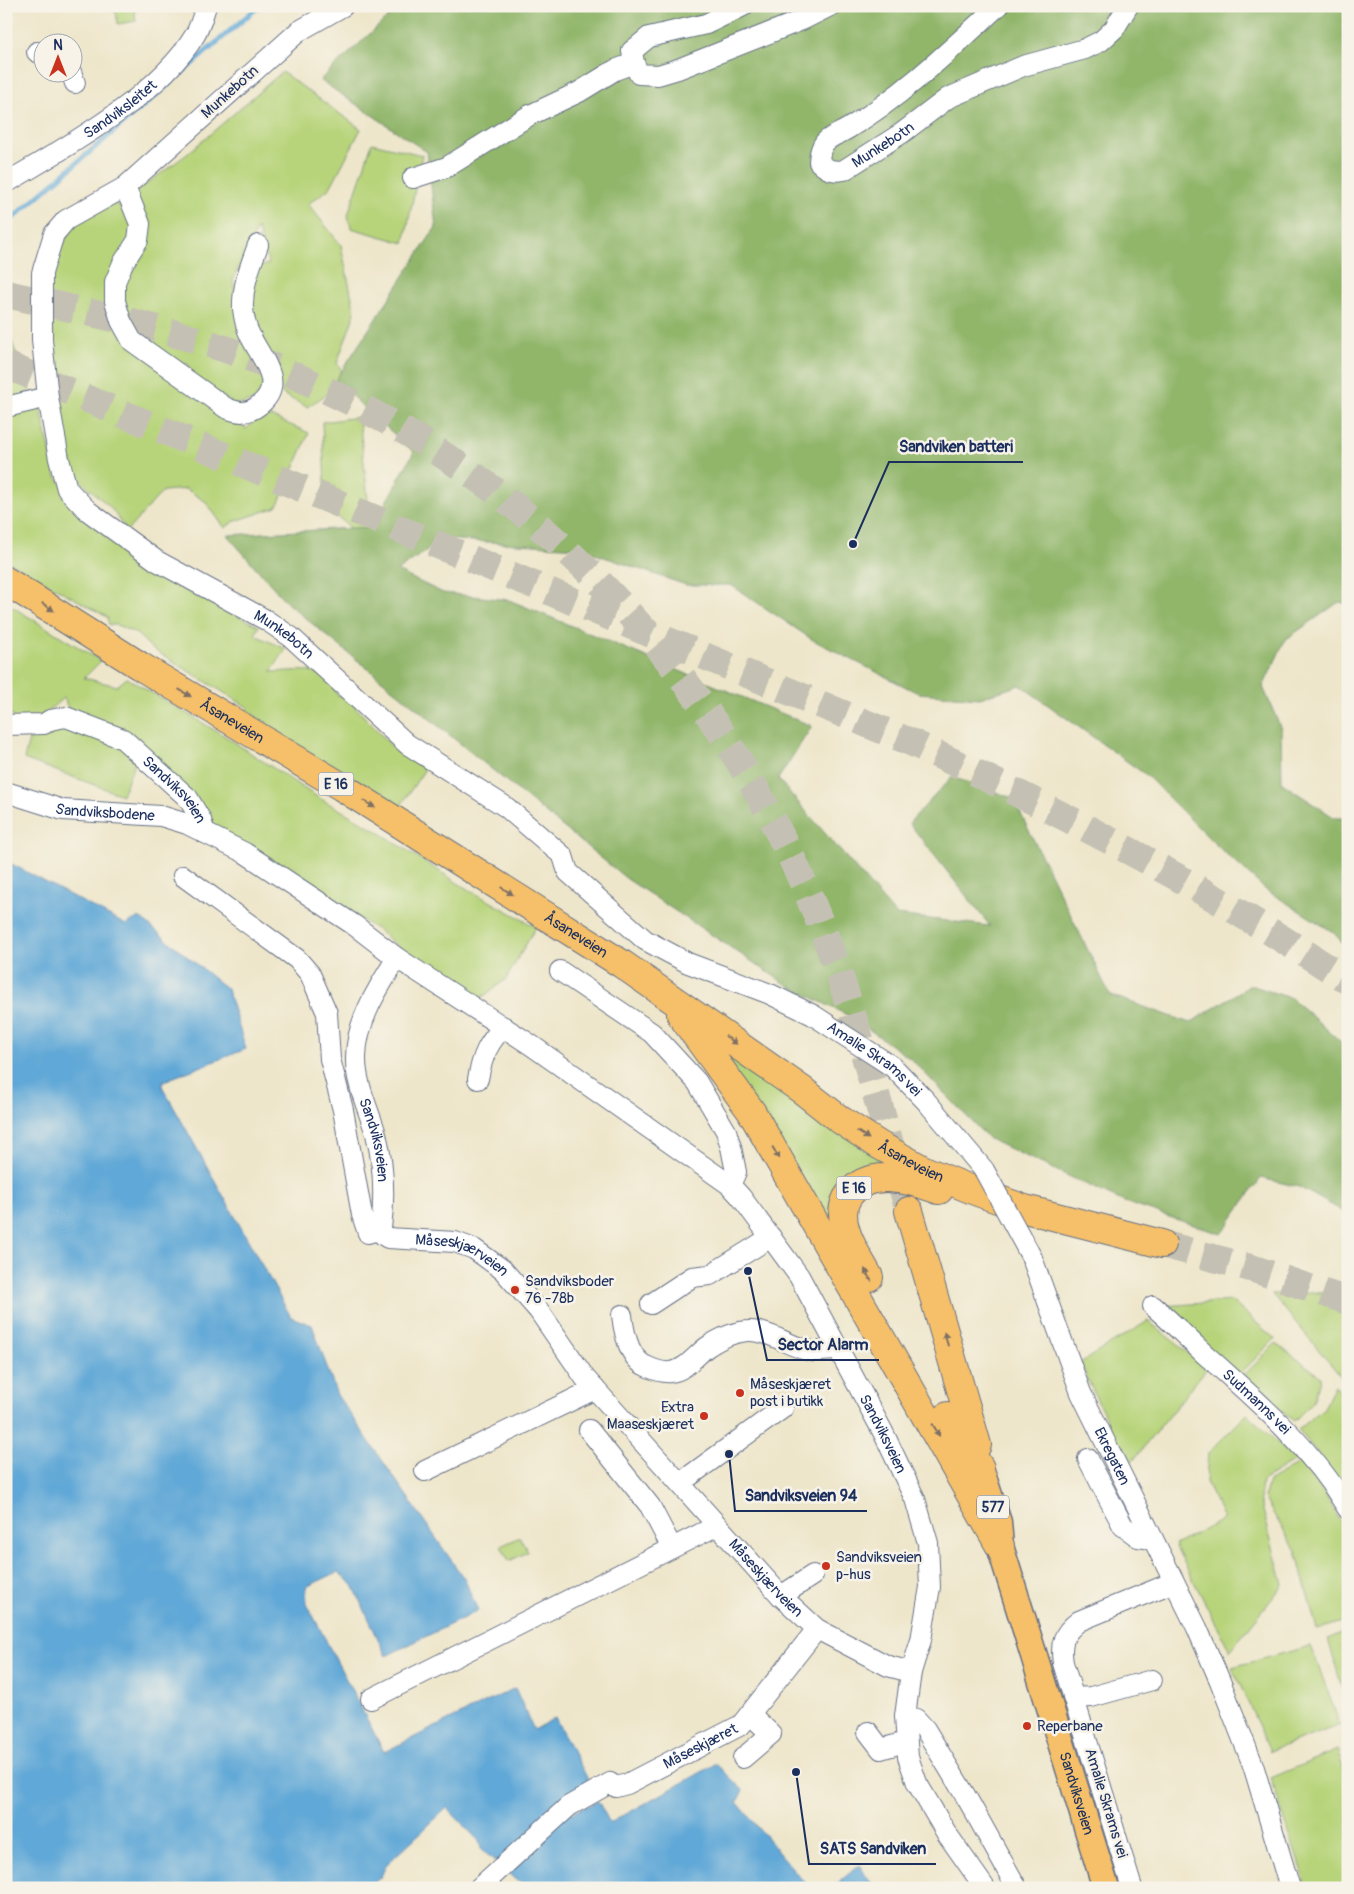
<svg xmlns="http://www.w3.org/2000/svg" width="1354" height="1894" viewBox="0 0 1354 1894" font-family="Pangolin,sans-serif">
<rect width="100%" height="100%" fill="#f7f3e8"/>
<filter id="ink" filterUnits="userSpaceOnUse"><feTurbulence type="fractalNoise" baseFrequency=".02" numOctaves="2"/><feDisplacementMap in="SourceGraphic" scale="10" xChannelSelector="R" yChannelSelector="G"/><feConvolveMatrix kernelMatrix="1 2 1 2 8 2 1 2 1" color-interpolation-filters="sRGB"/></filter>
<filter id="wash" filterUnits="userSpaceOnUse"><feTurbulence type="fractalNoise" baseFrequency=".0096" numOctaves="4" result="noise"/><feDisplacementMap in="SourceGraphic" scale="20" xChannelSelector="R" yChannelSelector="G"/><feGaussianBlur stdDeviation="1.12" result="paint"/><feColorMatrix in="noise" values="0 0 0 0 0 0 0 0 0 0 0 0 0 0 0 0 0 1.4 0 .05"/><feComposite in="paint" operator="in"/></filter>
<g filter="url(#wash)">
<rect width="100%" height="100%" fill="#eee6ca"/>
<g fill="#b7d47a" stroke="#69826c">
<polygon points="101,6 134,6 136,21 118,24 116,12"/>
<path d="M282,72L361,129L330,188L308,204L341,245L355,313L337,363L348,381L307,407L284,395L280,389L256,336L249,303L252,268L269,264L257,228L233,280L243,336L267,370L258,400L235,405L194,378L188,364H172C159,353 137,339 130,324C116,291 130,229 134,193L186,155Z"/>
<polygon points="372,143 422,155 404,243 351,228 348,215"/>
<polygon points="114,203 126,209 133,228 109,309 196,394 246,429 263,413 309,433 277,507 233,522 225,528 205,501 186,489 163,491 127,531 110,507 75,476 56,404 49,292 57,254 70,232 81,217"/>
<polygon points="6,326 30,390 18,399 6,402"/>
<path d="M40,406L56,477L113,539L139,561L188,592L259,626L255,635L286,649L271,672C300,671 324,664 337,695H344L399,754L425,769L397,811L277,737L280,732L247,711L249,708L151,648L137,634L117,625H109L107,617L6,560V410Z"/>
<polygon points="359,417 372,538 365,540 326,507 322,422"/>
<polygon points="6,603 101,661 84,678 117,686 127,678 228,738 314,795 374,829 464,887 536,927 506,979 477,1001 401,949 378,930 221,834 190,794 146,753 72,720 64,697 38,720 15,720 6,707"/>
<polygon points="55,724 121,743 136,760 122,795 24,759 31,732"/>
<polygon points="727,1050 885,1163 866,1165 851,1171 840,1184 835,1204 851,1264 722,1053"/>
<polygon points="1348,1292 1348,1376 1343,1379 1272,1294"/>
<polygon points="1231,1301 1275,1339 1238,1376 1164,1306"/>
<polygon points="1148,1321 1207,1368 1132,1462 1120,1448 1080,1363"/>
<polygon points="1276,1343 1321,1377 1313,1402 1294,1421 1241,1378"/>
<polygon points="1335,1385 1348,1402 1348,1487 1346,1489 1298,1429 1324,1408"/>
<polygon points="1247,1414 1296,1460 1262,1481 1260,1499 1283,1585 1230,1651 1175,1545 1224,1519 1206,1482 1208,1453"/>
<polygon points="1300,1463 1324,1493 1348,1534 1348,1620 1317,1630 1296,1551 1264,1498 1269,1481"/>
<polygon points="520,1537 528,1552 509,1561 501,1546"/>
<polygon points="1348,1630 1348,1709 1328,1639"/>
<polygon points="1311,1646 1340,1725 1270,1751 1232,1667"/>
<polygon points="1337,1750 1348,1781 1348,1888 1307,1888 1271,1778"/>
</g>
<polygon fill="#91b66a" stroke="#567264" points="400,6 1348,6 1348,604 1339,602 1285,640 1263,687 1281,729 1282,783 1335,818 1348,818 1348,949 1333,932 1266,890 1212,841 1146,775 1020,685 980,698 918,693 813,640 731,585 686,585 578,548 443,539 397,571 443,593 509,600 812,726 778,779 896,915 990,926 909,823 952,777 1013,798 1110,995 1190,1023 1250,985 1291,998 1348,1048 1348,1214 1299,1187 1261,1178 1221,1234 1124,1202 989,1139 912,1060 853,1018 789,986 627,879 288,604 227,535 372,527 414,452 335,381 436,227 427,152 320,80"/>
<g fill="#61a8d7" stroke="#3e6c9a">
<polygon points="6,861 126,925 139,917 227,989 246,1049 164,1081 162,1086 291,1317 312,1325 337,1395 465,1580 478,1611 386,1656 353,1585 338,1572 306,1587 307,1604 384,1752 515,1688 534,1730 555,1718 590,1783 563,1800 572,1813 598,1801 610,1823 716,1764 743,1790 737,1802 809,1888 526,1888 481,1849 479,1841 447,1808 386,1865 381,1877 369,1887 6,1888"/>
<polygon points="859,1865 875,1888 832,1888"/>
</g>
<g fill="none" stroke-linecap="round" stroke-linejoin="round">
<polyline stroke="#61a8d7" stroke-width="5.5" points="7,223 259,6"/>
</g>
</g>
<g filter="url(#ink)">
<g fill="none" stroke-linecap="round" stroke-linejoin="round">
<g stroke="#c4c1b4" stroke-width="28" stroke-dasharray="28 14" stroke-linecap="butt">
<path d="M6,294C92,313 179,330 261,362C514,460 700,646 808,894C852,995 878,1105 909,1211"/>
<path d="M6,365L913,743C1063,813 1209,889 1348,981"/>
<polyline points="1162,1244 1254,1269 1348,1301"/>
</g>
<defs>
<g id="minor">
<path id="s1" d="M343,6L299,31L125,187L66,220L54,234L42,273V340L48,397L59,459L67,489L88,511L157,561L266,620L291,637L407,744L506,807L563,856L568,872L645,940L688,963L770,994L813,1015L893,1067L926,1101L984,1170"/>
<polyline points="743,6 706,24 649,37 632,51 634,63 639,74 658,75 678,69 802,20 830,6"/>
<path id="s2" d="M998,6C950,50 905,94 849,128C831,139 820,137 819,162C827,170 833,172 844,170L902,133L948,98L1023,66L1085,49L1101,41L1114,29L1128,6"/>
<polyline points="37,52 42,52"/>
<polyline points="71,72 75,83"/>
<polyline points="413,178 447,167 530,115 579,92 615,70 634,63"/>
<path id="s3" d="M6,183C66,147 159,96 195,35C200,27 203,15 206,6"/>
<path d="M125,187L140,224L138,240L123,263L115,282V301L121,321L132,341L226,408C238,413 247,414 258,406C288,384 260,358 250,335C246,328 244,317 243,309C242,286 250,267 258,245"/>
<polyline points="6,407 48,397"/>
<path id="s4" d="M6,725L44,724L50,720L66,717L123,739L188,798L201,820L205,833"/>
<path id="s5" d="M6,792L63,810L161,816L187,824L245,853L354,925L397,958L531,1045L730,1185L741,1197L799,1276L883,1432L915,1499L928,1543L930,1587L921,1640L911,1672L905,1716L908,1757L917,1783L947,1834L985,1888"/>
<polyline points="183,876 297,959 310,974 327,1013 330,1059 343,1110 362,1215 368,1233 381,1229"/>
<path id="s6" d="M397,958C378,988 355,1023 356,1060C356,1084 369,1111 376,1134C384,1165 385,1196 381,1229L383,1235L388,1238L455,1242L474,1249L503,1270L539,1311L585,1378L781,1596L817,1629L888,1666L911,1672"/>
<polyline points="560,971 652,1033 697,1082 726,1131 731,1147 736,1172 730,1185"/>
<path d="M478,1079C482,1057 488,1042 504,1027"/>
<path id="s7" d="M1032,1258L1081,1393L1197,1628L1220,1681L1253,1765L1290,1888"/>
<polyline points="651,1304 692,1277 710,1275 771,1237"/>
<path id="s8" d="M1153,1306C1173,1323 1190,1341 1209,1358C1261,1404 1312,1449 1348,1509"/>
<path d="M622,1315C624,1333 629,1360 648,1367C655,1370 663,1373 670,1372C685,1371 696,1355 707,1347C719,1339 736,1331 750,1331C772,1331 790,1348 812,1351C820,1352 830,1350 838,1350"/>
<polyline points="589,1430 650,1506 672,1548"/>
<polyline points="1088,1459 1123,1526 1138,1537 1152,1539"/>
<polyline points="425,1471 595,1389"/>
<polyline points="680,1483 783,1408"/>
<polyline points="781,1596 813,1575"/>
<polyline points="1073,1698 1091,1697 1152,1680"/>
<polyline points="371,1699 716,1526"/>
<polyline points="905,1716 916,1719 925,1729 968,1800 1017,1888"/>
<polyline points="868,1732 881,1749 905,1742"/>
<polyline points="743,1758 771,1734 751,1715"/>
<path id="s9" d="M479,1888L569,1806L610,1783L616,1787L627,1784L741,1725L817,1629"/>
<path d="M1132,1888L1063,1663C1060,1643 1063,1633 1079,1621L1174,1582"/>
</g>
<g id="major">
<path id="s10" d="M980,1468L998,1522L1000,1546L1106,1888"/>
</g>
<g id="highway">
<path id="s11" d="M6,581L140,666L342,787L622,964L802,1090L839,1119L879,1145L924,1170L975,1191L1025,1209L1162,1244"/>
<polyline points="681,1015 751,1111 1000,1546"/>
<polyline points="909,1211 977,1445"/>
<path d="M869,1277C861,1262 849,1245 845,1228C842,1218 842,1204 849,1195C869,1167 911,1180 939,1190"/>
<polyline points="948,1416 980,1468"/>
</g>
</defs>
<use href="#minor" stroke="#656f84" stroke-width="22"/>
<use href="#major" stroke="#656f84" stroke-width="29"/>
<use href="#highway" stroke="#656f84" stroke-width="30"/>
<use href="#minor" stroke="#fff" stroke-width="20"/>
<use href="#major" stroke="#f6c06b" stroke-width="26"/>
<use href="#highway" stroke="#f6c06b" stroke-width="28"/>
<defs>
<polyline id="minor-bridge" points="984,1170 1032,1258"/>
</defs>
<use href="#minor-bridge" stroke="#656f84" stroke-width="22" stroke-linecap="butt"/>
<use href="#minor-bridge" stroke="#fff" stroke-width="20"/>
</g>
<defs><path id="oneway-solid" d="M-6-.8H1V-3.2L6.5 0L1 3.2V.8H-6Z" transform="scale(1.25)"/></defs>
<g fill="#7e7064">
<use href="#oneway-solid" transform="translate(48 607) rotate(33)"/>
<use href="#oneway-solid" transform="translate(185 693) rotate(31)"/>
<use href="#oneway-solid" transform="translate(369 804) rotate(32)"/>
<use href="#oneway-solid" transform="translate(507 891) rotate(32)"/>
<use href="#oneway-solid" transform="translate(731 1040) rotate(35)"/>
<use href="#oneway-solid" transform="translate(863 1135) rotate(33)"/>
<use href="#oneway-solid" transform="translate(776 1153) rotate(60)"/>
<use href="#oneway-solid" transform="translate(868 1275) rotate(-119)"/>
<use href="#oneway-solid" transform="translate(946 1339) rotate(-106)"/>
<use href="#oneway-solid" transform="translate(936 1430) rotate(60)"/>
</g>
</g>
<g fill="#c8321e" stroke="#f7f3e8" stroke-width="2">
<circle cx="515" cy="1290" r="5"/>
<circle cx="740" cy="1393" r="5"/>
<circle cx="704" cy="1416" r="5"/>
<circle cx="826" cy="1566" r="5"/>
<circle cx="1027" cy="1726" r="5"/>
</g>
<g text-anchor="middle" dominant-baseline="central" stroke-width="5" stroke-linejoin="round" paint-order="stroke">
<g fill="#f7f3e8" stroke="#5d6a87" stroke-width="1">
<rect x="318.5" y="772.5" width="35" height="23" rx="4"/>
<rect x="836.5" y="1176.5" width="35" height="23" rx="4"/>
<rect x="977" y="1495.5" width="32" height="23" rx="4"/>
</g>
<g font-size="14" font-weight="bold" fill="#1b2f5e">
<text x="336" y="784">E 16</text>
<text x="854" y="1188">E 16</text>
<text x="993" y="1507">577</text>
</g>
<g font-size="15" fill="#1b2f5e" stroke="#f7f3e8">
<text transform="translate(230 92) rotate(-42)">Munkebotn</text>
<text stroke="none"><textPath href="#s3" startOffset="136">Sandviksleitet</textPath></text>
<text stroke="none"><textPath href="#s2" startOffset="316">Munkebotn</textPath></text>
<text stroke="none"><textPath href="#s1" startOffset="892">Munkebotn</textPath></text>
<text stroke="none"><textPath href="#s11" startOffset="266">Åsaneveien</textPath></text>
<text stroke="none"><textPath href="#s4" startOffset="195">Sandviksveien</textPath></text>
<text stroke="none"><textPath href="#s5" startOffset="102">Sandviksbodene</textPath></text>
<text stroke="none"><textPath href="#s11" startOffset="671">Åsaneveien</textPath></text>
<text stroke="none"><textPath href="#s1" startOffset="1629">Amalie Skrams vei</textPath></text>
<text stroke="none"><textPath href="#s6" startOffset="194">Sandviksveien</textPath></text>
<text stroke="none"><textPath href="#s11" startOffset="1076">Åsaneveien</textPath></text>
<text stroke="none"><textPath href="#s6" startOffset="374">Måseskjærveien</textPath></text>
<text stroke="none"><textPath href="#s8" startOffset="141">Sudmanns vei</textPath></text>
<text stroke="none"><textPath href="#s5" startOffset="1131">Sandviksveien</textPath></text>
<text stroke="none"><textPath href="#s7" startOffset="214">Ekregaten</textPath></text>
<text stroke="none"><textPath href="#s6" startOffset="825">Måseskjærveien</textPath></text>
<text stroke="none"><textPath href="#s9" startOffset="270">Måseskjæret</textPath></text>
<text stroke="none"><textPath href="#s10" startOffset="340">Sandviksveien</textPath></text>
<text transform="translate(1106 1803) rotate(73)">Amalie Skrams vei</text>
</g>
<g font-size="15" fill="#1b2f5e" stroke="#f7f3e8" text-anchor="start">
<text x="525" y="1281">Sandviksboder<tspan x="525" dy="17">76 -78b</tspan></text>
<text x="750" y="1384">Måseskjæret<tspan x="750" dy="17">post i butikk</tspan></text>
<text x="694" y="1407" text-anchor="end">Extra<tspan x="694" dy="17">Maaseskjæret</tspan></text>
<text x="836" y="1557">Sandviksveien<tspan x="836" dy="17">p-hus</tspan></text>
<text x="1037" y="1726">Reperbane</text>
</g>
</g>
<path fill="none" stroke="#1b2f5e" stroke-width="2" d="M853 544L889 462H1023M748 1271L767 1360H879M729 1454L735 1511H867M796 1772L809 1864H936"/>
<g fill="#1b2f5e" stroke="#f7f3e8" stroke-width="2">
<circle cx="853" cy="544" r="5"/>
<circle cx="748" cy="1271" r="5"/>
<circle cx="729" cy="1454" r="5"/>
<circle cx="796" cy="1772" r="5"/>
</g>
<g font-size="16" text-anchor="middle" font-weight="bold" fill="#1b2f5e" stroke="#f7f3e8" stroke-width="5" stroke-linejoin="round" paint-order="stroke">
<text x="956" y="452">Sandviken batteri</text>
<text x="823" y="1350">Sector Alarm</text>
<text x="801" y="1501">Sandviksveien 94</text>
<text x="873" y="1854">SATS Sandviken</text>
</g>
<rect width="1354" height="1894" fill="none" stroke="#f7f3e8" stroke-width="25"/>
<g transform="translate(58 58)"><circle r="24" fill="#f7f3e8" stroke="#9fa5b1"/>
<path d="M0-4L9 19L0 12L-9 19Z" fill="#c8321e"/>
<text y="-8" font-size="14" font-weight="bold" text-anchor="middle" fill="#1b2f5e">N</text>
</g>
</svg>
